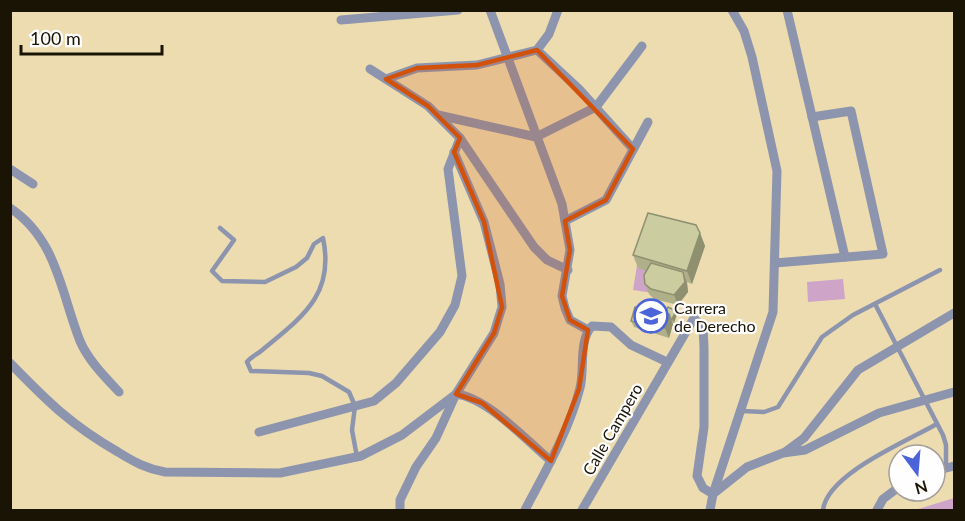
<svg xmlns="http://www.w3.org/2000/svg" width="965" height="521" viewBox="0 0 965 521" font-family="Lato,sans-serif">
<rect width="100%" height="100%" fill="#ecdcb0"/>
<g fill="#cea5c9">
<polygon points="637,265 676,271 673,296 633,290"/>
<polygon points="843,279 845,299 808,302 807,282"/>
<polygon points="954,498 954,510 915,510"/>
</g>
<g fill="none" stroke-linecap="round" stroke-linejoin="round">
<g stroke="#8c94ae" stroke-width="4.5">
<path d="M220,228L234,240L212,271L222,281L265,282L296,267L307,258L314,244L323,238C335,295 302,317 261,351C256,355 251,357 247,362L251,371L309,373L322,376L349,392L355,406L352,430L357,457"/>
<polyline points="875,304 943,435 946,445 946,467"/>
<polyline points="742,411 764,412 778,407 822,337 853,315 940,270"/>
<path d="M823,510C827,474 907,441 937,424"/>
</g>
<g stroke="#8c94ae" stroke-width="9">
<polyline points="490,10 562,204 570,250 562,296 565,308 570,320 588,330"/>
<polyline points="787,10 845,257"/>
<polyline points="341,20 458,10"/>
<polyline points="537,50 579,89 633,149"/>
<polyline points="370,69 428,106 460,138 534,247 547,260 568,270"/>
<polyline points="386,79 417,68 477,65 537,50 549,34 558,10"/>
<polyline points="438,115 536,137 596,107 642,46"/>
<polyline points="10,169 33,184"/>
<path d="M10,208C57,239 61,293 80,341C88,360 105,377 119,392"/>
<polyline points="565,221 606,200 648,122"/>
<polyline points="775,263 883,254 851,111 812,117"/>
<path d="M10,363C48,402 71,425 118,452C134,462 147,469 165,472L280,473L361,456L402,435L456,394C488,398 526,440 551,461"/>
<polyline points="259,432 374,401 396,383 440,332 455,305 462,276 448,169 460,138"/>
<polyline points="785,452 804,438 858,370 954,313"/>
<polyline points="935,471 954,466"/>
<polyline points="713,494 747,467 783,453 805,450 879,413 954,392"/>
<polyline points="400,510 400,500 416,467 436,438 456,394 494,333 502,307 500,284 484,222 454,152"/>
<path d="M525,510C545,472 569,431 580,388C585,370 578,341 592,326L611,327L631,345L667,362"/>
<polyline points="582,510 694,318 703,328 704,347 704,427 697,476 703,488 713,494"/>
<polyline points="710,510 713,494 773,312 777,171 752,57 744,31 732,10"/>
<polyline points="877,510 883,499 899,487"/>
</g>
</g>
<g fill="#afb08a">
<polygon points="700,233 705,246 692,284 687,282 688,292 678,305 654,299 649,294 645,284 647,271 638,268 633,255"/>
<polygon points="657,305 659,308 658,310 665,313 676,311 677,314 674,323 672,322 673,324 669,338 634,327 631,321 642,309"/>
</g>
<g fill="#8e9070">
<polygon points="700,233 705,246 692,284 687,271"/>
<polygon points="683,272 687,283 688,292 678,305 674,295"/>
<polygon points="676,311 677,314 674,323 672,319"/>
<polygon points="669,314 673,324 669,338 665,328"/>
</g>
<g fill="#cbcda0" stroke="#8e9070" stroke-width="1.5">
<polygon points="648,213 696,225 700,233 687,271 633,255"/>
<polygon points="651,263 683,272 685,282 674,295 651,289 645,284 644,275"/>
<polygon points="649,302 657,305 655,310 647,307"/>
<polygon points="643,306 669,314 665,328 638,320"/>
<polygon points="635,307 642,309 638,320 639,323 631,321"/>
<polygon points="668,307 676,311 672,319 671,319 669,314 665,313"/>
</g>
<path fill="#d3520b" fill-opacity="0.2" stroke="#d3520b" stroke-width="4.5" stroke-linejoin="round" d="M537,50L633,149L606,200L565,221L570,250L562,296L570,320L588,330L579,389L551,461L482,403L456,394L494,333L502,307L484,222L454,152L460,138L428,106L386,79L417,68L477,65Z"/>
<defs>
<symbol id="university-ring" viewBox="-11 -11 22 22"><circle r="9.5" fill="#fefefe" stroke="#4c64d9" stroke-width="1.5"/><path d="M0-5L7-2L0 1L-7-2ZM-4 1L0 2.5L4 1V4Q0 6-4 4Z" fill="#4c64d9"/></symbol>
</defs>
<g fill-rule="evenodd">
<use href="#university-ring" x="632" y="297" width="38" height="38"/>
</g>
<g text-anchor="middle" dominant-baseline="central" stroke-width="4.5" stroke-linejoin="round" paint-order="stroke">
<g font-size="16" fill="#1a1404" stroke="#fefefe" text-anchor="start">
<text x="674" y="307">Carrera<tspan x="674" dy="18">de Derecho</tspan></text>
</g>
<g font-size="16" fill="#1a1404" stroke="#fefefe">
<text transform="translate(612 429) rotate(-60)">Calle Campero</text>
</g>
</g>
<rect width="965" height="521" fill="none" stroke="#1a1404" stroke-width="24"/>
<g transform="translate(917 473) rotate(164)"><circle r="28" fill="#fefefe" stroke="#a3a09a" stroke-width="1.5"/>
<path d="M0-4.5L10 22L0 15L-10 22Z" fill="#4c64d9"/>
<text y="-9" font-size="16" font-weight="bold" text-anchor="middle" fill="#1a1404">N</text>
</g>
<path d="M21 45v9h141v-9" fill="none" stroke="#1a1404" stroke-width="3"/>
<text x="30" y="45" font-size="18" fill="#1a1404" stroke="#fefefe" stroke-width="4.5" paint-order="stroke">100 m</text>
</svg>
